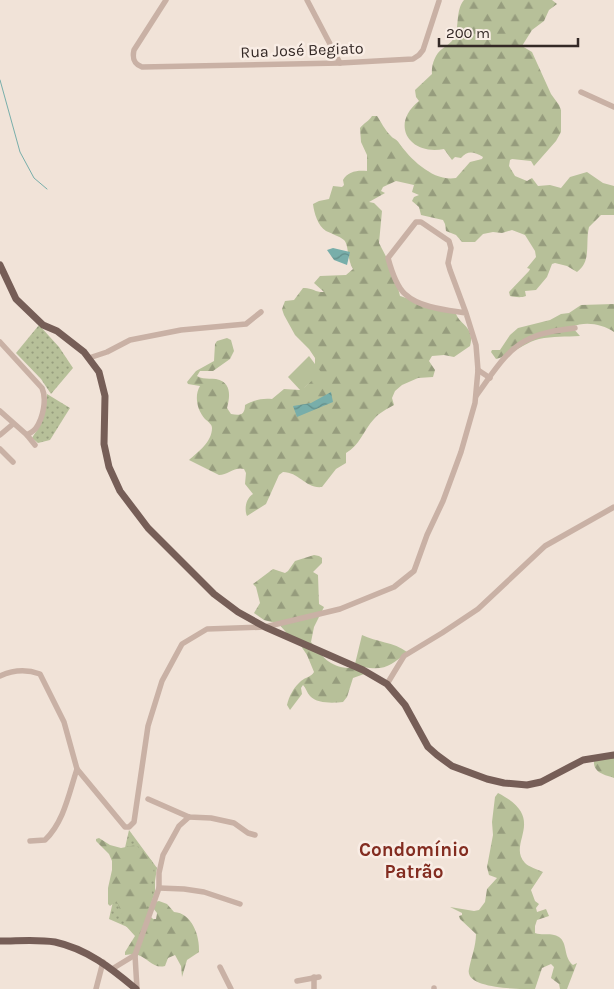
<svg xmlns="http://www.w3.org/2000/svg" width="614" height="989" viewBox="0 0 614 989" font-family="Karla,sans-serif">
<defs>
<pattern id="green-dots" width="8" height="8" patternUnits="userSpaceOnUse" patternTransform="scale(1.25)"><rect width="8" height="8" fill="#b7c099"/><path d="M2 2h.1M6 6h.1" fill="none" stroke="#969c7d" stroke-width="1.8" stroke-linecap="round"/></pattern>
<pattern id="forest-firs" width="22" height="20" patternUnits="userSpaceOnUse" patternTransform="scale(1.25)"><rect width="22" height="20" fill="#b7c099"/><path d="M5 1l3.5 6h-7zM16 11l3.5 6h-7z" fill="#969c7d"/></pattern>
<pattern id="water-waves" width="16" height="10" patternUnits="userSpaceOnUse" patternTransform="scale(1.25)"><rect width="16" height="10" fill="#78aeaa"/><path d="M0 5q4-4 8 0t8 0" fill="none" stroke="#638e8a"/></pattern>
</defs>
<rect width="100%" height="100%" fill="#f1e3d8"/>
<g fill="url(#green-dots)">
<polygon points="39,325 59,347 73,368 51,394 41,379 16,353"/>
<path d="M47,394L70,408L50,440L38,443L32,438C34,434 37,431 39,427C44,417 45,405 47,394Z"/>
<polygon points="129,830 157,868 155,881 155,892 141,933 109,919"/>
</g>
<g fill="url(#forest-firs)">
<path d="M464,0H552L557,4L549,10L544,21L532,30L522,46L532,52L551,94L559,105L561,110V132L556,141L534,166L531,161L512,159L510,160L509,166L515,176L527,181L532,178L538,186L550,185L561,188L570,177L587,172L603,183L614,186V215H601L589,227C585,243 592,261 577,272L567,266L555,263L552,264L547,277L536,290L525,291L526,296C521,298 515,297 510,296L509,292L529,271L530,269L527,268L536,257L535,251L525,235L512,230L502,233L493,232L483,234L475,242H462L456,235L446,231L445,224L443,220L421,215L419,207L412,201L414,197L419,195L412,192L414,185L396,181L383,187L381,191L385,193L369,202L374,203L382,211L379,243L394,272L400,296L456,314C461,326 475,327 470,346L454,357L444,355L432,356L429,361L435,370L433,377L418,378L402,385L395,391L392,398L394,405C387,409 379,413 374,419C363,431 360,445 346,453V463L336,469L322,487C306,489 299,472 283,472L279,475L266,504L247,516C244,509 246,498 253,494L245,484L246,473L244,469C235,466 228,475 219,475L189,460C198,452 212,442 212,428C212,424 208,422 205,419C197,410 194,396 200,386L188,384L187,382L196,371L214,361L215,344L217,341L227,338L231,340L234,351L230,359L213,371H200L197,376C203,380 209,378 216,379C232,382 230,397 227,408L231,414C240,416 245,415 245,405C254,400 262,398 272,399L284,389L300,390L305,387L309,383L315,367V358L309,349L295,335L284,315L282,309L285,301L294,300L303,288C311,287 317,293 324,292L314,283L320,276L346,275L353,269C347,260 349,245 344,240C339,236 332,234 326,231C318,226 314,213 313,204L319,201L329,199L333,186L342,187L344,185L343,180C348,171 358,170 367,171V155L361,142L360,128C364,123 369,121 372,116H377C381,122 385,130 390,135C393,139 397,139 399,143C411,160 434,182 456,178L470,162L482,159L483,157C474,152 468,150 461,158L455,157L452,160L444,149C410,156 389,125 419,101L416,97L415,90L432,74C431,66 435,54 442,49C446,46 451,43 454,38C460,26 455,11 464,0Z"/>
<path d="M614,304V332C602,324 585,321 572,327L580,336C566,337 553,336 539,339C524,343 511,355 496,359L491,352L492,350H500L510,335L518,328L550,320L561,314L569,313L581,305Z"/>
<path d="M314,555L319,556L322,558V563L313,572L318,575L319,604L324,607L314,627L311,642C322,656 329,667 349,668L355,664L362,635C376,642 394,642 407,652C391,665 386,671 363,667L367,673L353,678L347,697L343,702C334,703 317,704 310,696C307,693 306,688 303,685L301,688L302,694L290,710L287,705C289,696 294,687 301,681C306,677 311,677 314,672L307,655L299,643L290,637L279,624L264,620L254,613L260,603L256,587L253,584L273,569L285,573L288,571L295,561Z"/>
<path d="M614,757V778C605,775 593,773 594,761Z"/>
<path d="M498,793C549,819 506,843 525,863C529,867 537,869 543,872L531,890L535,901L539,904L536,908L537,912L546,909L549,916L537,920L535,926V933C543,936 551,932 559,937C568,943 563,957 573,965L577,963L567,989H560L559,984L551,978L554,967L551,964L542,968L535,989C519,989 464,989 469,969C471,958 476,946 476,934L460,919L459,916L462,915V913L450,907L474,911L479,910L485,902L487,889L497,878L489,875L487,867L493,835L492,822L495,797Z"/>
<path d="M99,838L110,845L121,848L136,845L152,861L155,873L151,883L152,894L146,904L148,914L153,919H156L157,913L153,908L155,902L159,901L167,904L174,912C192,913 200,936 199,952L187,960L182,977L181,966L175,955L168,958L165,966C153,969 148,958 138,955C134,953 129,955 125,955V952L135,936L125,925L118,904L114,903L110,906L108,904V888L112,870V861L109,854L96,841V839Z"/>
</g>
<polygon fill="#b7c099" points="309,356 321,372 301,391 288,377"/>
<g fill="url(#water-waves)">
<polygon points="333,248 350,252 347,265 334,260 327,250"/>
<polygon points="331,392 333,402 297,417 293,406 311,403"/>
</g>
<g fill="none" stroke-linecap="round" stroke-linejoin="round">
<polyline stroke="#78aeaa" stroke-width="1" points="0,80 20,152 34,178 47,189"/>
<g stroke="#c9b1a5" stroke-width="5.5">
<path d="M166,0L134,50C132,59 134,64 142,67L340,63L413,59L419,55L423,50L439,1"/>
<polyline points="307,0 340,63"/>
<polyline points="581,92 614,107"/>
<path d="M0,342L42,388C47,399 43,418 36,428C34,431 30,433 27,435"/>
<polyline points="89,358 107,352 130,340 181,330 246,324 261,312"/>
<polyline points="478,370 490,378"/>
<path d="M476,396C491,376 506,349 529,339C543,332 559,330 575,328"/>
<polyline points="0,411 27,435 35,445"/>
<polyline points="0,435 13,424"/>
<polyline points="0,449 13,462"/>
<path d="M0,676C13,670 26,669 40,674L64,722L77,769L125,827H129L134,822L148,726L162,681L182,644L207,629L265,627L340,609L394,587L414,571L427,535L443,501L461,452L475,403L478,370L476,345L466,313L450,270L448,263L451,248L449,241L421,222H416L388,258C391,269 397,287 405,294C420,308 447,310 466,313"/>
<polyline points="387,684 404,656 442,633 478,609 545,546 614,507"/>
<polyline points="148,799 189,817 211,818 234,823 248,833 255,835"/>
<path d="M30,841L45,840C64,822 69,793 77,769"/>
<polyline points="159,888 184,889 204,892 240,904"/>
<polyline points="220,967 231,989"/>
<polyline points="112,969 135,955"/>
<polyline points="297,981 319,977"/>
<polyline points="96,989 103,962"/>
<polyline points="137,989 135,955 159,888 159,873 163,855 179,826 189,817"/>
<polyline points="314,989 314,977"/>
<polyline points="434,989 434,988"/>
</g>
<g stroke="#765e57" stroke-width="7">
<polyline points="0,265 16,299 43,325 57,331 84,352 99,372 105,396 104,444 109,467 120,491 148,528 214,594 238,612 265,627 363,670 387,684 405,705 428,747 437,755 452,766 487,779 504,783 527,785 541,782 583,760 614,755"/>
<path d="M0,941C18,941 38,939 55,942C87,949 111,968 136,989"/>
</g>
</g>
<g text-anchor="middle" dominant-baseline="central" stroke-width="5" stroke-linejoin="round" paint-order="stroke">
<g font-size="16" fill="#342926" stroke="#f9ede5">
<text transform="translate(302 50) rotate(-2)">Rua José Begiato</text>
</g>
<g font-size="19" font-weight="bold" fill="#832c20" stroke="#f9ede5">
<text x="414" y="850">Condomínio<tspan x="414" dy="22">Patrão</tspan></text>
</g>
</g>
<path d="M439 38v8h139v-8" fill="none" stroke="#342926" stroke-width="2.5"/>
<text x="446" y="38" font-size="15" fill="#342926" stroke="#f9ede5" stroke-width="4" paint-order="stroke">200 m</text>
</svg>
